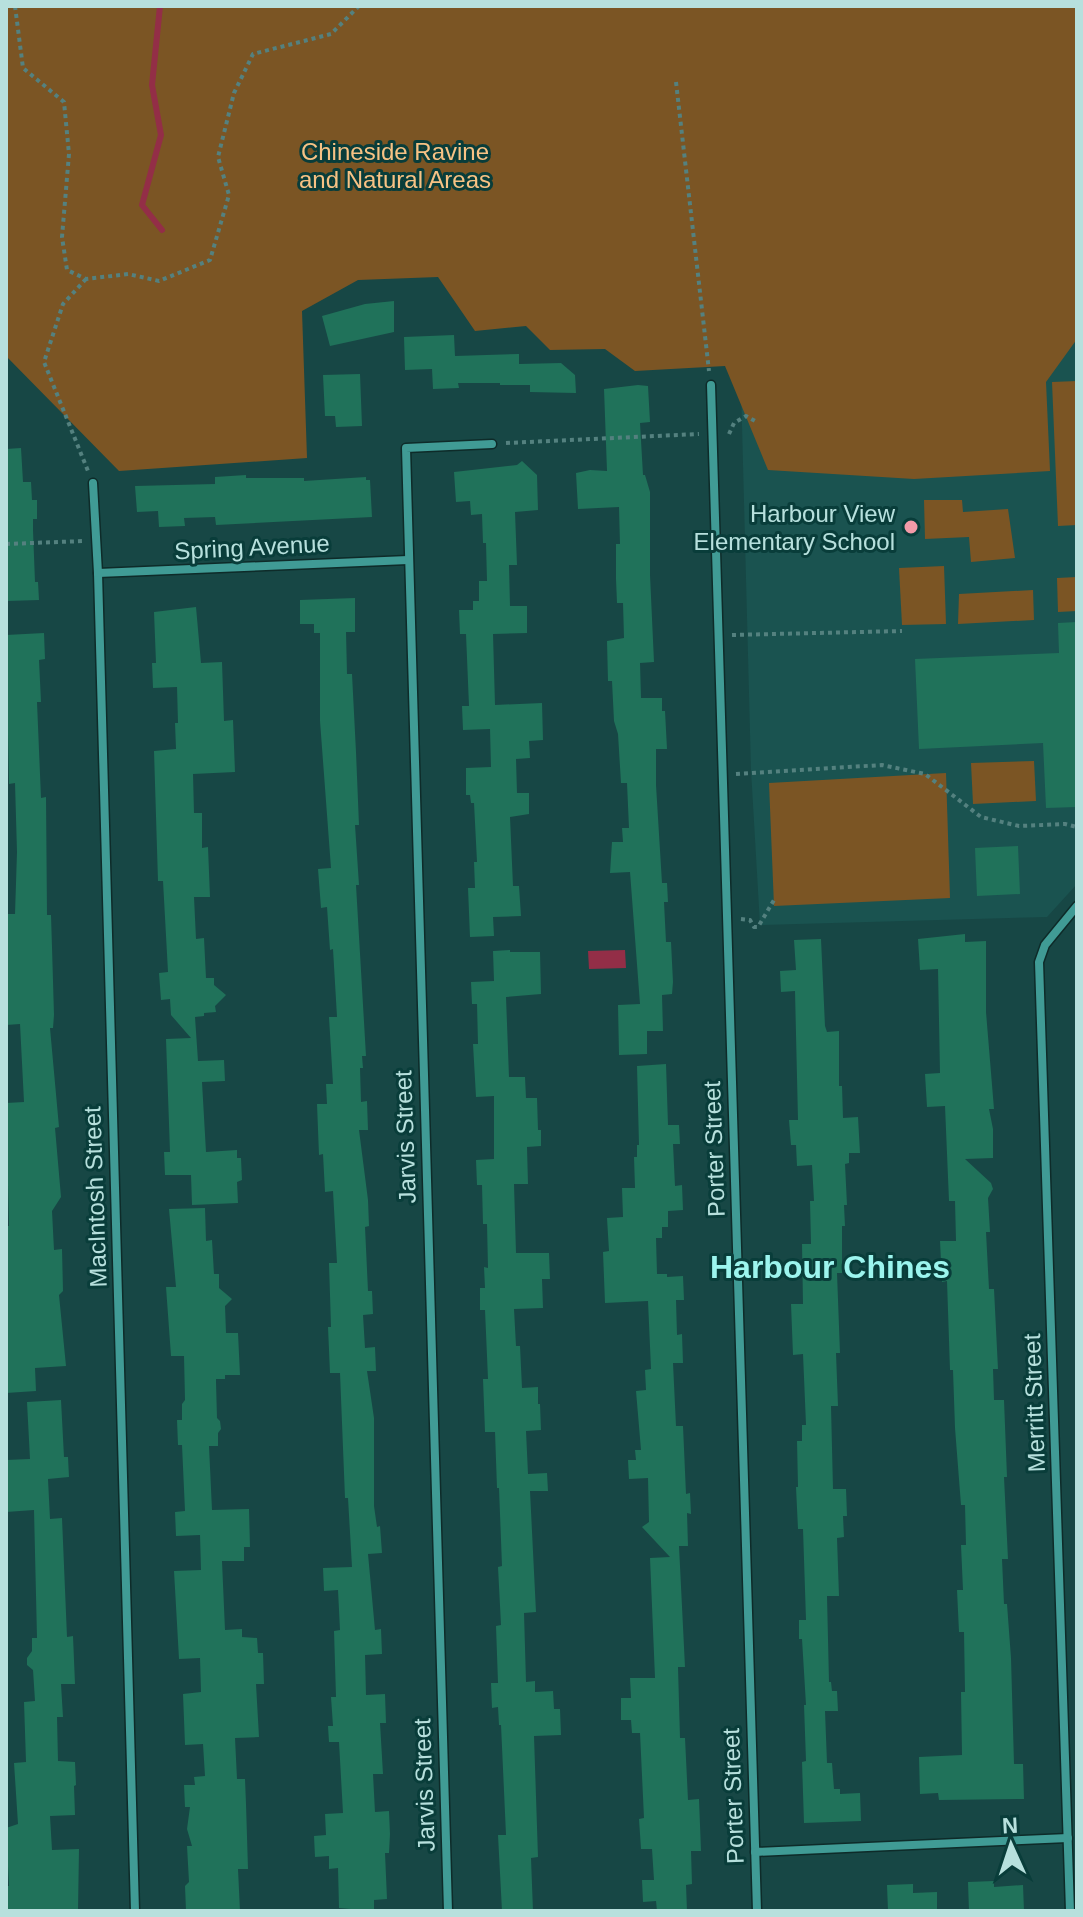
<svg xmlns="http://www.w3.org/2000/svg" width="1083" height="1917" viewBox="0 0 1083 1917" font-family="Arial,sans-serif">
<rect width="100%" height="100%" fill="#174745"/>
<polygon fill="#1a5350" points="1077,280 1077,884 1047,917 760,925 751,770 739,310"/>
<g fill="#7b5524">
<polygon points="6,6 1077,6 1077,339 1046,382 1050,471 914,479 768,470 725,366 635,371 605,349 550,350 526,326 475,331 438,277 358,280 302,311 307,458 119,471 6,356"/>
<polygon points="1077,381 1077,525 1058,526 1052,382"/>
<polygon points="924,500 962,500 963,512 1008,509 1015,558 971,562 969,537 925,539"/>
<polygon points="944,566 946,624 902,625 899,568"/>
<polygon points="1077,577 1077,611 1058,612 1057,578"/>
<polygon points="1033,590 1034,620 958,624 959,594"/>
<polygon points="1034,761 1036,801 973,804 971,763"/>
<polygon points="946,773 950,898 774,906 769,783"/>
</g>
<polygon fill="#932e47" points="625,950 626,968 589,969 588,951"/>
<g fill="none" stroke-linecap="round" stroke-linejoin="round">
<polyline stroke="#932e47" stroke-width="6" points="160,6 152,85 161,135 142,205 162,230"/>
</g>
<g fill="#20725a">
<polygon points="394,301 394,332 330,346 322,316 365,304"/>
<polygon points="454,335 455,356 519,354 519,364 561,363 575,375 576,393 530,392 530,385 500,385 500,383 458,383 459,388 433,389 432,369 405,370 404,337"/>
<polygon points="360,374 362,426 336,427 335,416 325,416 323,375"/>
<polygon points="638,385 648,386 650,422 640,423 643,475 645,475 650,492 650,575 654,662 640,663 641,698 662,698 662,711 665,711 667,749 656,749 656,785 662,883 667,883 668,902 664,902 666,942 671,942 673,982 672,994 662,995 663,1031 647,1031 647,1054 619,1055 618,1005 640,1004 630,872 610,873 612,842 623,842 622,828 629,828 627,783 621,783 618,734 614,721 612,681 608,681 607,641 624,638 623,603 617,603 616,579 616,544 620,544 619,507 578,509 576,473 590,470 607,471 604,389"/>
<polygon points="21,448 23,482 31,482 32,500 37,500 37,519 33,519 33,530 35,582 38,582 39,600 6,601 6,449"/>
<polygon points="522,461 537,475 538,510 515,512 517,565 509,565 510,606 527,606 527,633 493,634 495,705 542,703 543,740 529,741 530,758 516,759 517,793 529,793 529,814 510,817 513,886 519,886 521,916 493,917 494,936 470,937 468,888 475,888 474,862 477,862 474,803 471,803 470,795 466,795 466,768 491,767 490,729 463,730 462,706 469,706 466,634 460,634 459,610 473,610 473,601 479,601 479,581 487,581 486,543 483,543 482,514 471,515 470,501 456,502 454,472 517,465"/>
<polygon points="246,475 246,478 304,478 304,481 366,477 366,480 370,480 372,517 216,525 215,517 184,518 185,526 159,527 158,511 137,512 135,486 215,484 215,477"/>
<polygon points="355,598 355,632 346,632 347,674 352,674 356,752 359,825 355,825 359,885 356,885 366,1056 362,1056 363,1068 360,1068 361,1102 367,1101 368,1130 359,1130 368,1200 369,1226 365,1227 368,1291 372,1291 373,1314 363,1315 365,1348 375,1347 376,1371 367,1371 374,1418 374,1506 377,1527 380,1526 382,1553 368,1554 375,1630 381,1629 382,1654 365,1655 366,1695 385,1694 386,1723 380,1723 383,1774 373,1774 375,1812 389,1811 390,1834 389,1853 385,1853 387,1899 374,1900 374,1911 339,1908 338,1868 329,1869 329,1856 315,1857 314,1836 326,1835 325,1814 343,1813 339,1742 329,1742 328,1726 333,1726 331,1697 336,1697 334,1631 340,1630 338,1590 324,1591 323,1568 352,1567 348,1498 345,1498 340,1373 330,1373 328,1327 331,1327 329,1263 337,1263 333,1191 325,1192 323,1154 319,1155 317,1104 327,1104 326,1084 333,1084 329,1017 337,1017 333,949 330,950 327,907 321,908 318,869 331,868 320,721 320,633 314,633 314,624 300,624 300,600"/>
<polygon points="196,607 201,663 222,662 224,721 233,720 235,772 193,774 194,813 202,813 202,848 208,847 210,897 194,897 196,939 204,938 206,978 214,978 214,985 226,995 215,1006 216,1012 204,1013 204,1016 195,1017 198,1061 224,1060 225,1081 202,1082 206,1152 237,1150 237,1158 241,1158 242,1180 237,1182 238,1203 192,1205 191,1175 165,1175 164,1152 170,1152 166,1039 191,1038 171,1015 170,999 161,1000 159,973 168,972 163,881 158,881 154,751 176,749 175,723 178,723 177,687 153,688 152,663 156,663 154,612"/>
<polygon points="1077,622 1077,807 1046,808 1043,743 919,749 915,659 1059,653 1058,623"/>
<polygon points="44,633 45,659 39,660 41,702 37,702 41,798 46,797 47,915 51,915 52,947 54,1015 53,1028 50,1028 59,1127 55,1128 61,1197 52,1211 54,1250 62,1249 63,1291 59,1295 66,1366 35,1368 36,1391 6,1393 6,1226 9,1226 6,1103 24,1102 20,1024 6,1025 6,914 15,914 17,852 15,783 9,784 6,635"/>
<polygon points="1018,846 1020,894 977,896 975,848"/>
<polygon points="965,934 965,942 986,941 986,1012 994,1109 989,1109 993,1129 993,1158 965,1159 991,1183 993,1189 988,1198 990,1232 986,1232 989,1289 994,1289 998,1369 993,1369 994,1400 1004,1400 1007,1477 1004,1477 1008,1559 1002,1559 1004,1604 1007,1604 1011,1658 1014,1764 1023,1764 1024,1799 939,1800 938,1793 920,1794 919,1757 962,1755 961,1692 965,1692 964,1632 959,1632 957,1590 963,1590 961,1545 966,1545 965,1505 961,1505 955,1428 953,1370 950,1370 947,1281 942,1282 940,1241 956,1241 955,1201 949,1201 945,1106 927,1107 925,1074 940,1073 938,969 920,970 918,939"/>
<polygon points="821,939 825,1026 827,1032 839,1031 839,1086 842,1086 843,1118 858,1117 860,1153 849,1153 849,1163 845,1164 847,1205 844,1205 845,1226 842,1226 842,1273 837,1273 840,1353 836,1353 838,1406 831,1406 833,1489 846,1489 847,1516 843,1516 844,1537 837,1538 839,1596 827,1596 829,1682 831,1682 832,1691 837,1691 838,1711 825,1711 827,1763 832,1763 834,1789 840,1789 840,1794 860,1793 861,1821 804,1823 802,1762 806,1761 804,1705 806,1705 802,1639 799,1639 799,1620 806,1620 803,1529 798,1529 796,1487 798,1487 797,1441 802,1441 802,1425 806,1425 803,1354 793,1355 791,1304 803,1304 802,1244 811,1244 810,1201 814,1201 812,1165 797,1166 796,1145 791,1145 789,1120 798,1120 795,991 781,992 780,971 796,970 794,940"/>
<polygon points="510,950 510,952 540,952 541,994 506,997 509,1077 525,1077 526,1098 537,1098 538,1130 541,1130 541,1146 527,1147 528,1184 514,1184 516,1253 549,1253 550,1279 542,1279 543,1308 514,1309 516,1346 520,1346 522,1388 538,1387 538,1404 540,1404 541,1430 526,1431 528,1474 547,1473 548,1491 530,1491 536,1612 524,1613 526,1682 535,1681 535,1692 553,1691 554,1709 560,1709 561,1735 534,1736 538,1857 531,1858 533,1911 502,1911 498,1835 506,1835 501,1725 499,1725 498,1707 492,1708 491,1683 498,1683 496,1626 501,1625 498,1567 502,1566 499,1488 497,1488 495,1432 485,1432 483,1379 488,1379 485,1310 480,1310 480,1288 485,1288 484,1267 488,1268 487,1224 483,1224 482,1185 477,1185 476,1160 494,1159 494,1096 476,1097 473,1044 478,1044 477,1004 472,1004 471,982 494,981 493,951"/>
<polygon points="666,1064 668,1125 679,1125 680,1144 673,1144 675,1186 682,1185 683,1210 668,1211 668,1227 662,1227 662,1238 656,1238 657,1274 667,1274 667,1277 683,1276 684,1300 676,1300 677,1335 682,1334 683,1363 673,1363 676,1426 683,1426 686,1494 690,1493 691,1514 687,1513 688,1546 679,1546 685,1667 678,1667 680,1738 685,1738 688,1800 699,1799 701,1851 691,1851 692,1884 686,1885 687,1911 657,1911 656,1901 643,1902 642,1880 654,1880 652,1849 641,1849 639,1819 644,1818 640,1733 632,1733 631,1720 621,1720 621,1698 631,1698 630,1678 655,1678 650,1558 670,1557 642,1527 649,1522 648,1478 629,1479 628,1460 636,1460 635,1450 641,1450 636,1391 646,1390 645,1370 651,1369 648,1301 605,1303 603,1252 609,1251 607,1218 623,1217 622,1188 635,1188 634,1157 637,1157 637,1145 639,1145 637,1066"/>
<polygon points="205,1208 206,1241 212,1240 214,1274 219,1274 219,1288 232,1299 225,1306 226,1333 238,1333 240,1375 225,1375 225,1379 216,1379 216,1382 217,1418 220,1421 221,1429 218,1433 218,1446 209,1446 212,1510 249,1509 250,1547 244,1547 244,1561 222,1561 225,1630 242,1629 242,1637 257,1638 258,1653 263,1653 264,1684 256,1684 259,1737 235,1738 237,1779 245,1779 246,1804 248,1869 238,1869 240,1911 186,1911 185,1886 189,1882 187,1846 192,1846 187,1829 190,1807 185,1807 184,1785 195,1785 194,1777 205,1776 203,1744 185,1745 183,1694 201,1692 200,1658 179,1659 174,1571 201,1570 200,1535 176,1536 175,1512 185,1511 182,1445 178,1445 177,1420 182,1420 182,1404 185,1400 184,1356 171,1356 166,1287 176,1287 169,1209"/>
<polygon points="61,1400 64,1457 68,1457 69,1477 48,1479 50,1519 62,1518 67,1637 73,1636 75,1684 61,1684 63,1717 57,1717 58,1761 75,1762 76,1785 74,1786 75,1815 50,1816 52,1850 79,1849 78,1911 6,1911 6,1886 9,1886 6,1828 18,1824 14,1763 26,1762 24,1702 35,1701 33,1670 27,1665 27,1658 32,1651 32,1638 37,1638 34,1510 6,1512 6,1460 30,1459 27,1402"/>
<polygon points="994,1881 994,1887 1023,1885 1024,1911 969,1911 968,1882"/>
<polygon points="913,1884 913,1893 937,1892 937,1911 888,1911 887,1885"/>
</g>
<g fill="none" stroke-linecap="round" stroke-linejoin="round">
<defs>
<g id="minor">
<polyline points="711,385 757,1911"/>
<polyline points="93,483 98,573 135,1911"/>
<polyline points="98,573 408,560"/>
<polyline points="755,1852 1068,1838"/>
<polyline points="448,1911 406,448 492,444"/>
<polyline points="1070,1911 1039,962 1045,945 1077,906"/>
</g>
</defs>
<use href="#minor" stroke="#0e2b29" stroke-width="11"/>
<g stroke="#54817f" stroke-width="4" stroke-dasharray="4 4" stroke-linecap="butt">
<polyline points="15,6 23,68 64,102 69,154 62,237 67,270 86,279 128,274 159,281 210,260 229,195 218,157 234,93 253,54 331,34 359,6"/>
<polyline points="676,82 709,371"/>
<polyline points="86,279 63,304 44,362 88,471"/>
<polyline points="729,434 734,423 746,416 755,421"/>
<polyline points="506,443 699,434"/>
<polyline points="6,544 84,541"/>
<polyline points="732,635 902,631"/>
<polyline points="736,774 882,765 925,774 981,817 1019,826 1065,824 1077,827"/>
<polyline points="741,919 750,920 754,927 758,927 774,900"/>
</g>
<use href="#minor" stroke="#409b95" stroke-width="8"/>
</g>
<circle fill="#f39aa8" stroke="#093d3a" stroke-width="3" cx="911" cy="527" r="8"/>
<g text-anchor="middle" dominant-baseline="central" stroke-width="6" stroke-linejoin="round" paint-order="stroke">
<g font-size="24" fill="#f7c284" stroke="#093d3a">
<text x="395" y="151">Chineside Ravine<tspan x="395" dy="28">and Natural Areas</tspan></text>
</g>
<g font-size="24" fill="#b7e0dd" stroke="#093d3a" text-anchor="end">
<text x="895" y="513">Harbour View<tspan x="895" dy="28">Elementary School</tspan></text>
</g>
<g font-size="24" fill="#b7e0dd" stroke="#093d3a">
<text transform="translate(252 547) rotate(-3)">Spring Avenue</text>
<text transform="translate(405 1137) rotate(-92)">Jarvis Street</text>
<text transform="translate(714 1149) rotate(-92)">Porter Street</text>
<text transform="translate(95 1197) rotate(-92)">MacIntosh Street</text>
<text transform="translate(1034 1403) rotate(-92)">Merritt Street</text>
<text transform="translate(424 1785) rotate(-92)">Jarvis Street</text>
<text transform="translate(733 1796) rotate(-92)">Porter Street</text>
</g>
<g font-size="32" font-weight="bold" fill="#9cf5ee" stroke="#093d3a">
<text x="830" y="1267">Harbour Chines</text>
</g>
</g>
<rect width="1083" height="1917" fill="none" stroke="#b7e0dd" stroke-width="16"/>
<g transform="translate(1011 1845) rotate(357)" stroke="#093d3a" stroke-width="6" paint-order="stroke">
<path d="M0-6L14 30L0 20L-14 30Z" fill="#b7e0dd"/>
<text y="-12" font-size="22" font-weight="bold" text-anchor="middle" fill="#b7e0dd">N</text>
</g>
</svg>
